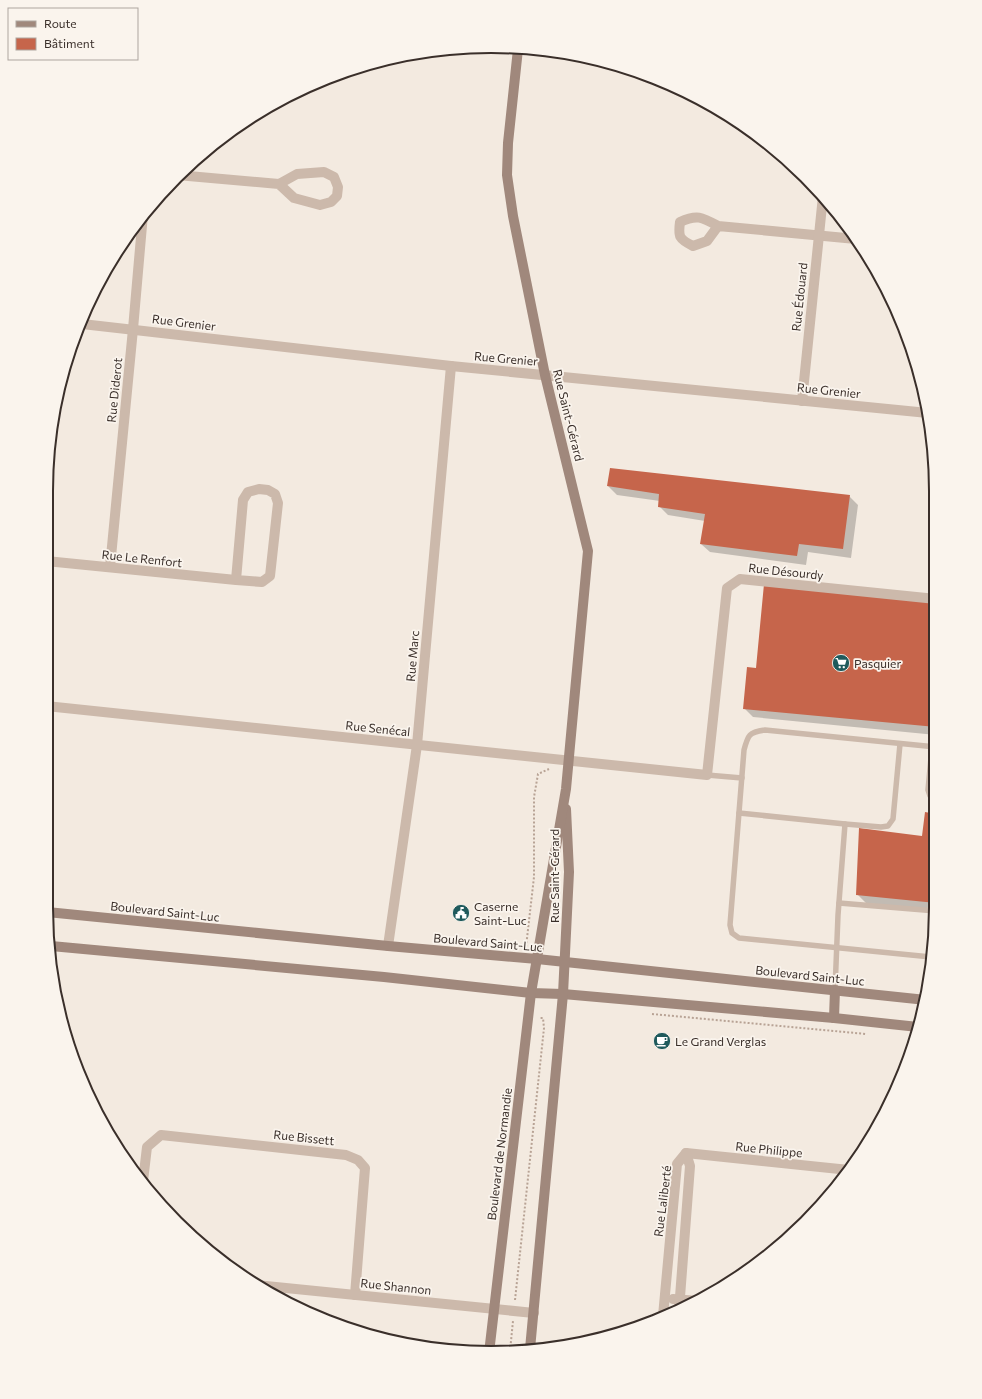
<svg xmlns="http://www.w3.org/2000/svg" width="982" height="1399" viewBox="0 0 982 1399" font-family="Commissioner,sans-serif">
<rect width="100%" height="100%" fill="#f3eae0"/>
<g fill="#0003">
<polygon points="608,486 849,496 858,505 851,558 808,552 806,565 710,552 701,544 705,521 668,515 659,506 660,501 617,495"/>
<polygon points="936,602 936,735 753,717 744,708 757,669"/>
<polygon points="936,815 936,911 866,903 857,894 923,837"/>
</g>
<g fill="#c6654b">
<polygon points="610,468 850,495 843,549 799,544 797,556 700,544 705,514 658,507 659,494 607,486"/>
<polygon points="764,584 936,601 936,727 743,709 747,667 756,668"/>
<polygon points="925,812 936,814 936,903 856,895 859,828 922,836"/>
</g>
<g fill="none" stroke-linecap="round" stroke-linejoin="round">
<g stroke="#b8a395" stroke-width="2" stroke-dasharray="2 2" stroke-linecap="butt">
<polyline points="526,947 534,877 534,797 538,774 549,769"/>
<polyline points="652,1014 866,1034"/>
<polyline points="515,1300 544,1028 543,1018 539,1018"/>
<polyline points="510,1351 513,1321"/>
</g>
<g stroke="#ccb9ab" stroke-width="5.5">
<polyline points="932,747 928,790 930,796 936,798"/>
<polyline points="707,775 742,778"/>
<polyline points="739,813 845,824 838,915 835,990"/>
<polyline points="845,824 881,827 888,826 893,819 900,744"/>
<polyline points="839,903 936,911"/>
<path d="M931,957L739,938L732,933L730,925L744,750C748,735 749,732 765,730L936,747"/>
</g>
<g stroke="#ccb9ab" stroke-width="10">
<polyline points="177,175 279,184 297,174 324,172 334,177 338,187 337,196 331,202 320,205 294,198 279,184"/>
<path d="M718,226L707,241L693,246C679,239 678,237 680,222C697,214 702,217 718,226L856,239"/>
<polyline points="82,324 451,366 928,413"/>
<polyline points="802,401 823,196"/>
<polyline points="46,561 236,580 262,582 270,576 278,503 275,494 268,490 259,489 248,492 243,500 236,580"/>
<polyline points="110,567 133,329 143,214"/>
<polyline points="46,706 707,775 727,588 740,579 936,599"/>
<polyline points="388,946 417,745 451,366"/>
<polyline points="686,1153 849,1170"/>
<polyline points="143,1181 147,1147 161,1135 346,1155 358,1160 365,1168 355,1295"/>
<polyline points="256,1285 534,1313"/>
<polyline points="673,1299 698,1301"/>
<polyline points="663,1316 677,1164 686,1153 690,1166 679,1310"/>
</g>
<g stroke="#a0887c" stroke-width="10">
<polyline points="47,912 388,946 537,959 926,1000"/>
<polyline points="51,946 384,977 531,993 563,994 834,1018 918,1027"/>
<polyline points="834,1018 835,990"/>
<polyline points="530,1349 563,994 569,872 566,809"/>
<polyline points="489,1353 531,993 566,789 588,551 545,375 513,216 507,175 508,143 518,49"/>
</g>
</g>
<defs>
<symbol id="supermarket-disc" viewBox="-11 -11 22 22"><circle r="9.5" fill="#1f5a5c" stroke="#faf4ed"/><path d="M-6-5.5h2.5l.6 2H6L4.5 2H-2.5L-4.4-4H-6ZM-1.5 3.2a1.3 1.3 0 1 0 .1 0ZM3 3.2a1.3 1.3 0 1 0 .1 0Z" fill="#fff"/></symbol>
<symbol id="civic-disc" viewBox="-11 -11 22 22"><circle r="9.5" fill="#1f5a5c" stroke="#faf4ed"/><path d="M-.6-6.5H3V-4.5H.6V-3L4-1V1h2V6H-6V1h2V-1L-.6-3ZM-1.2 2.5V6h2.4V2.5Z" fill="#fff"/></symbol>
<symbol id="cafe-disc" viewBox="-11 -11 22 22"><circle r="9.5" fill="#1f5a5c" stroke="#faf4ed"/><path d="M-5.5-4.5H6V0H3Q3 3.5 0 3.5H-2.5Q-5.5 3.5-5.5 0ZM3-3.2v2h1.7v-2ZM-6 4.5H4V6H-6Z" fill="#fff"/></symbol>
</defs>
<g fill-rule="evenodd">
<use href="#supermarket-disc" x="831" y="653" width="20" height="20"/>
<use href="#civic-disc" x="451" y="903" width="20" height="20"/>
<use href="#cafe-disc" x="652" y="1031" width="20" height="20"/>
</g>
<g text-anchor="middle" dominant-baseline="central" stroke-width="3.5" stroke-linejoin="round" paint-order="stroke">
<g font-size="12" fill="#3a2f2a" stroke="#faf4ed">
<text transform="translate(799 297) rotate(-84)">Rue Édouard</text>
<text transform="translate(184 322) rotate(7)">Rue Grenier</text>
<text transform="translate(506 358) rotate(5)">Rue Grenier</text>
<text transform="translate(114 390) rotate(-84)">Rue Diderot</text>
<text transform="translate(829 390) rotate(6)">Rue Grenier</text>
<text transform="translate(569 415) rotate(76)">Rue Saint-Gérard</text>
<text transform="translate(142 558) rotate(6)">Rue Le Renfort</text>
<text transform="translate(786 571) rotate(6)">Rue Désourdy</text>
<text transform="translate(412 656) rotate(-85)">Rue Marc</text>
<text transform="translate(378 728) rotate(6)">Rue Senécal</text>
<text transform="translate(554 876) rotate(-90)">Rue Saint-Gérard</text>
<text transform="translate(165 911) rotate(6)">Boulevard Saint-Luc</text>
<text transform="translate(488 942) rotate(5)">Boulevard Saint-Luc</text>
<text transform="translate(810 975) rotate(6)">Boulevard Saint-Luc</text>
<text transform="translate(304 1137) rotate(6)">Rue Bissett</text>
<text transform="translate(769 1149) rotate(6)">Rue Philippe</text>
<text transform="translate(499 1154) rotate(-83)">Boulevard de Normandie</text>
<text transform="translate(662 1201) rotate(-83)">Rue Laliberté</text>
<text transform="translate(396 1286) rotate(6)">Rue Shannon</text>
</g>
<g font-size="12" fill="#3a2f2a" stroke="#faf4ed" text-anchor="start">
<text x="854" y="663">Pasquier</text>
<text x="474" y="906">Caserne<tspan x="474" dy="14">Saint-Luc</tspan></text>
<text x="675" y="1041">Le Grand Verglas</text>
</g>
</g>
<path d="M0 0H982V1399H0ZM491 53H491A438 438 0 0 1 929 491V908A438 438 0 0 1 491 1346H491A438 438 0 0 1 53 908V491A438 438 0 0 1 491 53Z" fill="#faf4ed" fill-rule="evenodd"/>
<path fill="none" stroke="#3a2f2a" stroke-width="2" d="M491 53H491A438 438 0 0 1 929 491V908A438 438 0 0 1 491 1346H491A438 438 0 0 1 53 908V491A438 438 0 0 1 491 53Z"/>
<rect x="8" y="8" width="130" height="52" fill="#faf4ed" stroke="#ada59f"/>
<rect x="16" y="21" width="20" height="6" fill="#a0887c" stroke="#ada59f"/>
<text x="44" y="28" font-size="12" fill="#3a2f2a">Route</text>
<rect x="16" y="38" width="20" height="12" fill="#c6654b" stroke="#ada59f"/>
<text x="44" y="48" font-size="12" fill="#3a2f2a">Bâtiment</text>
</svg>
